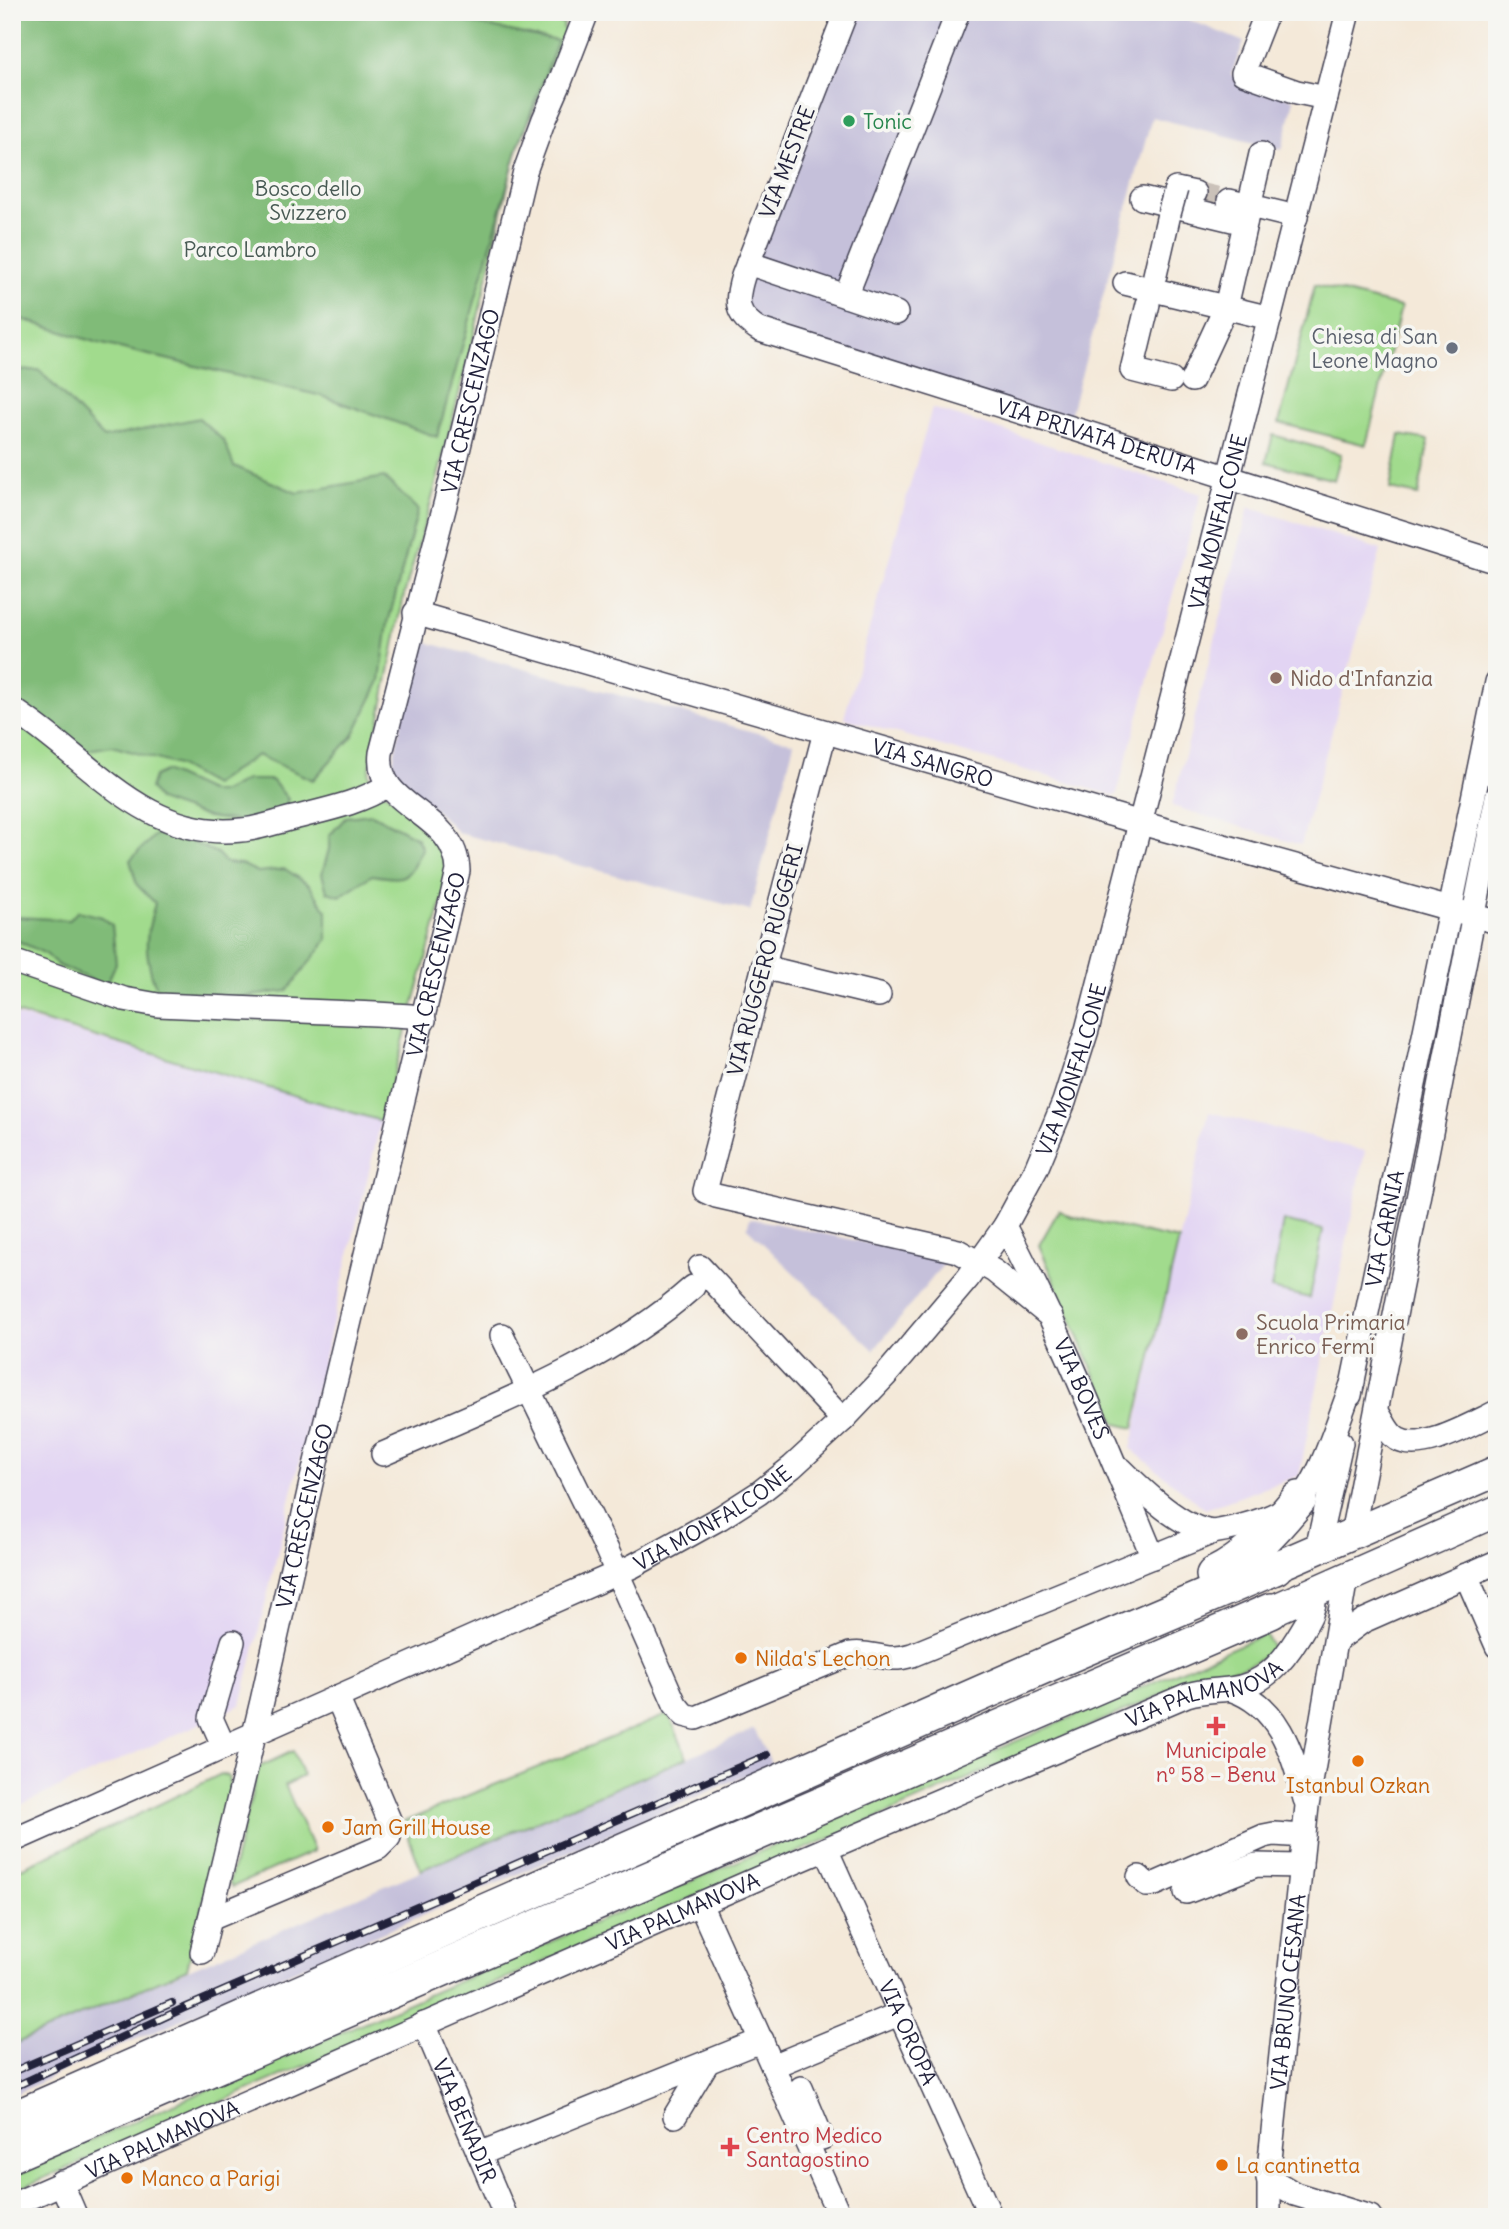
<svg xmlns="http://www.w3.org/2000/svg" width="1509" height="2229" viewBox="0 0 1509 2229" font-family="Delius,sans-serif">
<rect width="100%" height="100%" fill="#f6f6f2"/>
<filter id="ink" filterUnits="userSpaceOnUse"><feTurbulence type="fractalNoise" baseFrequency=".0143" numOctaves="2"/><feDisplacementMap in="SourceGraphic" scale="14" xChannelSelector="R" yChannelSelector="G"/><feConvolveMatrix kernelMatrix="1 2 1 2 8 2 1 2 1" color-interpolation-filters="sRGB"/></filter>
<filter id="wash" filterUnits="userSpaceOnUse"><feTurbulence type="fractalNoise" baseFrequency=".00686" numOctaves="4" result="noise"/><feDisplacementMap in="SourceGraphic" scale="28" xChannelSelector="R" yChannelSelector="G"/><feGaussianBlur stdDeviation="1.57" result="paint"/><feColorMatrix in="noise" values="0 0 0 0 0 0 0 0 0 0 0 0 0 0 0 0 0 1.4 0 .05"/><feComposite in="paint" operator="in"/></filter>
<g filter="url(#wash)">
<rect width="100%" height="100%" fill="#f4e9d9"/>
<g fill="#e2d4f3">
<polygon points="932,408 1201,494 1116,796 844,718"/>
<polygon points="1249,507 1381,550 1301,845 1172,806"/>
<polygon points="12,1014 381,1121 241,1705 12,1809"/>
<polygon points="1209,1112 1365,1151 1299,1476 1205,1509 1131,1449"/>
</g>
<g fill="#c5c0da">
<polygon points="846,12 1181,12 1180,16 1244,42 1231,75 1294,100 1282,150 1152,117 1067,427 760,330 739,291"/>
<polygon points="418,640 794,743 750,911 459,833 430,805 410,794 395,777 393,761"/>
<polygon points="750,1218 947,1260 874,1350 747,1228"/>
<polygon points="754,1729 772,1764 67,2069 12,2096 12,2045"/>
</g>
<g fill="#a1db8d" stroke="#627e64" stroke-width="2">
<polygon points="12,12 562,12 558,22 564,24 563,28 568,33 519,144 512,168 473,339 435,488 404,595 369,773 371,784 392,797 448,855 450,873 381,1121 12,1012"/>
<polygon points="1315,285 1401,307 1366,445 1279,423"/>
<polygon points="1273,435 1341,454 1334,480 1266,462"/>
<polygon points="1400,435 1429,440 1418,495 1390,489"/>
<polygon points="1059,1210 1069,1216 1179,1240 1134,1428 1116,1424 1039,1245"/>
<polygon points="1283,1221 1323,1230 1310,1298 1271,1289"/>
<path d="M1265,1634L1272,1646C1261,1667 1235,1669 1214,1672L12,2192V2174Z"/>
<polygon points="669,1714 687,1758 421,1870 403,1822"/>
<polygon points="293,1751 303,1776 285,1785 314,1851 232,1887 229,1882 259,1767"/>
<polygon points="221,1774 228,1776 230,1789 187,1969 12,2045 12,1872 129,1819"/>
</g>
<g fill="#80bb78" stroke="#516e5a" stroke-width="2">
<polygon points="12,12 419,12 558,41 519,144 437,437 322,396 98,343 12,316"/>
<polygon points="39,370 104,438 199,418 224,441 234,466 297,493 384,477 418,510 388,623 380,681 353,736 313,780 257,755 213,785 177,765 112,746 82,751 12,699 12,371"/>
<polygon points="165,771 211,792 223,792 246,780 272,780 288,799 284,811 247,822 207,817 158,800 150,788 154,776"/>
<path d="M372,814L417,838L422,849C406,881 407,880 372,875L340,896L327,892L322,874L329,849V836L346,817Z"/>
<path d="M156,834L190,841L217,853L226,863L241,864L258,872L285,869L309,885L327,911V940L287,991C257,994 184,1010 160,991C151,984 146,952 147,940C148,928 152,915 155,903L137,885L130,860Z"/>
<polygon points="78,911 102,917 112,925 116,963 106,986 59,966 46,954 12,938 12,921 18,917 69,920"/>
</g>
</g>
<g filter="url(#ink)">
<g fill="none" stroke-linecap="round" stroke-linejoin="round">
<polyline stroke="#cac1b9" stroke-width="23" stroke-dasharray="23 11" stroke-linecap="butt" points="1195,193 1229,201"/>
<defs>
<g id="minor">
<path id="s1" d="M846,12L743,276C735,302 735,315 760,330L1497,562"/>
<polyline points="1267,12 1243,73 1297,92 1326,98"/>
<polyline points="1176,189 1195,193"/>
<polyline points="1142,198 1245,223"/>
<polyline points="1229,201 1296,217"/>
<polyline points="748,263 896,313"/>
<polyline points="1155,275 1169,214"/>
<polyline points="1125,283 1270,318"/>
<polyline points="846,296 958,12"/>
<polyline points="1148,304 1132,370 1171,380"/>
<polyline points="1192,380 1226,307 1261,154"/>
<path id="s2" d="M415,613L1141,823L1497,922"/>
<path d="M12,709C86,755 144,841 241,830C258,829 276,822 293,818C324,810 361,803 388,785"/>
<polyline points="825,732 705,1191 716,1196 958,1251 994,1271 1051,1317"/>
<polyline points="12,961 124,999 158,1005 376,1014 411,1016 424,1020"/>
<polyline points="763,967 879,995"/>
<path id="s3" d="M1005,1226C1062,1333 1106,1445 1153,1557"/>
<polyline points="700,1267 843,1420"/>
<path d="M502,1335L607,1550L675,1704L684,1715L696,1718L850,1654C874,1650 884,1664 912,1655L1213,1532C1242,1527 1275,1519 1299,1500C1321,1481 1341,1411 1353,1382"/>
<path id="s4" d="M1350,1395L1497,682"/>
<path d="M1377,1412C1384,1421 1386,1432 1397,1439C1421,1454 1473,1423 1497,1412"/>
<path d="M383,1454C490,1407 605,1365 693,1287"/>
<path d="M1121,1469C1143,1491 1182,1529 1213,1532"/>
<polyline points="1352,1534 1497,797"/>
<polyline points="1317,1549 1341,1443"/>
<polyline points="1466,1575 1497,1646"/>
<polyline points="1336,1641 1363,1621 1497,1562"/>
<path d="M1230,1689C1280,1705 1292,1753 1305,1799"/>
<polyline points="224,1747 211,1718 233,1642"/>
<path id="s5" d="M12,1841L633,1566L720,1518L759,1493L792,1467L843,1420L885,1376L968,1278L1005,1226L1036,1169L1064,1102L1087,1030L1348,12"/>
<path id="s6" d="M826,1849L991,2217"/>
<polyline points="1139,1877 1147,1885 1155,1884 1264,1836 1274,1834 1304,1836"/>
<polyline points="1186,1892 1256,1865 1301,1866"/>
<polyline points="700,1904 840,2217"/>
<polyline points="210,1919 378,1848 389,1837 390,1822 337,1697"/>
<path id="s7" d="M202,1952L262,1701L311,1483L458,871C456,810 374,810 381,753L447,497L525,171L544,119L558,87L587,12"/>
<path id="s8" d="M424,2024L506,2217"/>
<polyline points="773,2066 901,2013"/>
<polyline points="801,2088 822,2138"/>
<polyline points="675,2116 707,2063"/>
<polyline points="479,2154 762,2040"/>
<polyline points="1268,2178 1295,2194 1370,2217"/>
<polyline points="61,2182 76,2217"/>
<path id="s9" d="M12,2205L793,1863L1187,1695C1204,1690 1214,1691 1230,1689C1264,1685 1282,1663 1298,1637C1307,1622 1317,1609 1314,1591"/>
<path id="s10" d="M1269,2217V2169L1307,1806L1346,1577"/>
</g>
<g id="major">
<polyline points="1275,1567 1497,1471"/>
<polyline points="1271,1611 1497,1511"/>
</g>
<g id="highway">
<path d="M1214,1575C1249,1558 1274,1529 1299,1499"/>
<polyline points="12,2120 1059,1659 1275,1567"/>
<polyline points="12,2154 1271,1611"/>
</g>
</defs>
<use href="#minor" stroke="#424053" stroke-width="26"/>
<use href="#major" stroke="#424053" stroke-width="33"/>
<use href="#highway" stroke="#424053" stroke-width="38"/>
<use href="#minor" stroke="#fff" stroke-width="23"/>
<use href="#major" stroke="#fff" stroke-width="30"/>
<use href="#highway" stroke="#fff" stroke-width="35"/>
<defs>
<g id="rail">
<polyline points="12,2072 172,2003"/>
<polyline points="12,2088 182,2009 767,1755"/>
</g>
</defs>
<use href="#rail" stroke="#22223b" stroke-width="8"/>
<use href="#rail" stroke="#f6f6f2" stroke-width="5" stroke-dasharray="16" stroke-linecap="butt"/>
<defs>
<polyline id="minor-bridge" points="1169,214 1176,189"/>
</defs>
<use href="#minor-bridge" stroke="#424053" stroke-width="26" stroke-linecap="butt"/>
<use href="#minor-bridge" stroke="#fff" stroke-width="23"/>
</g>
</g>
<circle fill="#2e9e5b" stroke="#f6f6f2" stroke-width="2.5" cx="849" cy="121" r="7"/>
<circle fill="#6b7280" stroke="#f6f6f2" stroke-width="2.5" cx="1452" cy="348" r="7"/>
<g fill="#8d6e63" stroke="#f6f6f2" stroke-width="2.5">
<circle cx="1276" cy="678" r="7"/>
<circle cx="1242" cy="1334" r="7"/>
</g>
<g fill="#e8710a" stroke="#f6f6f2" stroke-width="2.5">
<circle cx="741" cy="1658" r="7"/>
<circle cx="1358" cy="1761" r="7"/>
<circle cx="328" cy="1827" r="7"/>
<circle cx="1222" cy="2165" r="7"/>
<circle cx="127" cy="2178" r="7"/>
</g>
<g fill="#e0444e" stroke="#f6f6f2" stroke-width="2.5">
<path d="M1212.5 1715.5h7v7h7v7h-7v7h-7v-7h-7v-7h7z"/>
<path d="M726.5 2136.5h7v7h7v7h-7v7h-7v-7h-7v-7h7z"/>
</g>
<g text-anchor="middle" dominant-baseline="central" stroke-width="7" stroke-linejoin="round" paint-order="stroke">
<g font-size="21" fill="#27864d" stroke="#f6f6f2" text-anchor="start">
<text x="863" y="121">Tonic</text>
</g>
<g font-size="21" fill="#22223b" stroke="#f6f6f2">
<text transform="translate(787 162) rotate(-69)">VIA MESTRE</text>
<text stroke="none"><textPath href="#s7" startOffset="1622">VIA CRESCENZAGO</textPath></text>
<text stroke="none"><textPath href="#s1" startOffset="700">VIA PRIVATA DERUTA</textPath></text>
<text stroke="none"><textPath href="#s5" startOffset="1927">VIA MONFALCONE</textPath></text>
<text stroke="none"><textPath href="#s2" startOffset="539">VIA SANGRO</textPath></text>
<text transform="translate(765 960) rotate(-75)">VIA RUGGERO RUGGERI</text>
<text stroke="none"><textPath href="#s7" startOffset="1015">VIA CRESCENZAGO</textPath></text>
<text stroke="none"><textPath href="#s5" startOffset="1360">VIA MONFALCONE</textPath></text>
<text stroke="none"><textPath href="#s4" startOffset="170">VIA CARNIA</textPath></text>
<text stroke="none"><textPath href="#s3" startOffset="180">VIA BOVES</textPath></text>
<text stroke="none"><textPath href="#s7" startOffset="448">VIA CRESCENZAGO</textPath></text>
<text stroke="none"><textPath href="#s5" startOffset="772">VIA MONFALCONE</textPath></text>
<text stroke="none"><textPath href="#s9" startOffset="1298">VIA PALMANOVA</textPath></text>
<text stroke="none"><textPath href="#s9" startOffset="732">VIA PALMANOVA</textPath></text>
<text stroke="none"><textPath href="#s10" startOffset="226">VIA BRUNO CESANA</textPath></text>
<text stroke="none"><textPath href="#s6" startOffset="201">VIA OROPA</textPath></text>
<text stroke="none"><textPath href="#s8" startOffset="105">VIA BENADIR</textPath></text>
<text stroke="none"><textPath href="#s9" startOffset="164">VIA PALMANOVA</textPath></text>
</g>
<g font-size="21" fill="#485a54" stroke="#f6f6f2">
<text x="308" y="188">Bosco dello<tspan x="308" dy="24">Svizzero</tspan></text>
<text x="250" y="249">Parco Lambro</text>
</g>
<g font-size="21" fill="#5b616d" stroke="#f6f6f2" text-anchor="end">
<text x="1438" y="336">Chiesa di San<tspan x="1438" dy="24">Leone Magno</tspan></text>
</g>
<g font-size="21" fill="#785e54" stroke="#f6f6f2" text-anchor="start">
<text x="1290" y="678">Nido d'Infanzia</text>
<text x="1256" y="1322">Scuola Primaria<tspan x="1256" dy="24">Enrico Fermi</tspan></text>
</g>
<g font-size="21" fill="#c56008" stroke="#f6f6f2" text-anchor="start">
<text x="755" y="1658">Nilda's Lechon</text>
<text x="1358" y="1785" text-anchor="middle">Istanbul Ozkan</text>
<text x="342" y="1827">Jam Grill House</text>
<text x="1236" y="2165">La cantinetta</text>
<text x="141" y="2178">Manco a Parigi</text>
</g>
<g font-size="21" fill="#be3a42" stroke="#f6f6f2">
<text x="1216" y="1750">Municipale<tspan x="1216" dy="24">nº 58 – Benu</tspan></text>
<text x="746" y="2135" text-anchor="start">Centro Medico<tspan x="746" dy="24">Santagostino</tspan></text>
</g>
</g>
<rect width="1509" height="2229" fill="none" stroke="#f6f6f2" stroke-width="42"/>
</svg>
